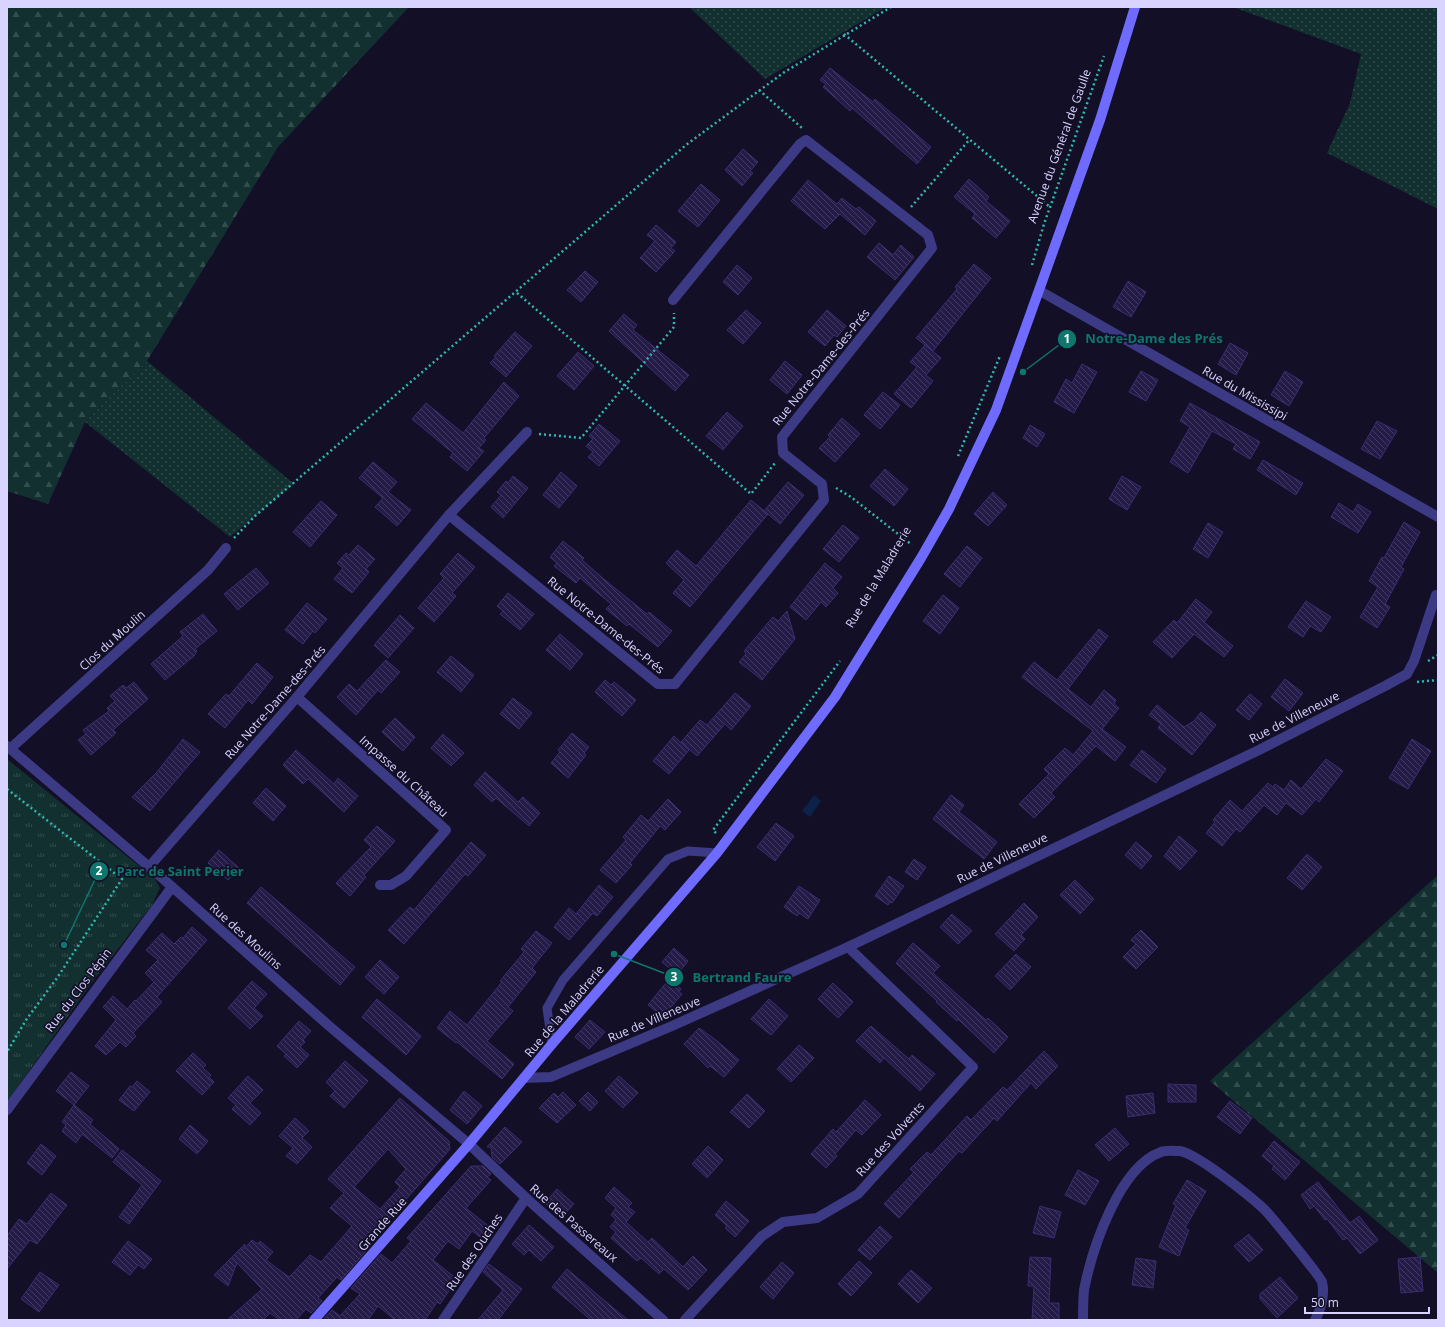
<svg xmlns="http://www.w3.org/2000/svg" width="1445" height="1327" viewBox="0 0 1445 1327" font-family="'Open Sans',sans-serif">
<defs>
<pattern id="grass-dots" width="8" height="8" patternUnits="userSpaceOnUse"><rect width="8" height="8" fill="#12302f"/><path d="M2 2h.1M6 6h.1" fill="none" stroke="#344d4e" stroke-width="1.8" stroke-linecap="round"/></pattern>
<pattern id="forest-firs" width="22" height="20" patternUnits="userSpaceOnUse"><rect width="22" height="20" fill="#12302f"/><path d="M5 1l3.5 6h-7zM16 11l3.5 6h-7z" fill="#344d4e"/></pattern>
<pattern id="park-tufts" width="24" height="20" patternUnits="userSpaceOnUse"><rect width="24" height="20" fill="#12302f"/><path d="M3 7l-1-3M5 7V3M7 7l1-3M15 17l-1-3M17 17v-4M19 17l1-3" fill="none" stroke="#344d4e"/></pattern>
<pattern id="building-back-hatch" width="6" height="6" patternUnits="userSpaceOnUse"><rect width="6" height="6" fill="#241b47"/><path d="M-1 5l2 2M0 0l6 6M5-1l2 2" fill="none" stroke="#433b63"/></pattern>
</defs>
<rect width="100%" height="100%" fill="#130f26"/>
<g fill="url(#grass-dots)">
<polygon points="689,7 886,7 765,79"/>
<polygon points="1233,7 1438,7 1438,209 1327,153 1350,103 1361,54"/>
<polygon points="147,361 294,484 230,537 85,422"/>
</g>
<g fill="url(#forest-firs)">
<polygon points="7,7 409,7 278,147 147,361 85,422 48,504 7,491"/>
<polygon points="1438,875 1438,1273 1210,1081"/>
</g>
<polygon fill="url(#park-tufts)" points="7,759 155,879 160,888 152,905 90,985 7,1102"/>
<polygon fill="#0c2248" points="814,795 821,801 810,817 802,811"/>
<g fill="url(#building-back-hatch)" stroke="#3b2d73" fill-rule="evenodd">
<polygon points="830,68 873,102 875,99 931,147 917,164 852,108 850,111 823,87 826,84 820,80"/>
<polygon points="743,149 758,162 750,171 753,173 742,186 725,170"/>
<polygon points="969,179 989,197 986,201 1010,221 996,238 972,218 975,214 954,197"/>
<polygon points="808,180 837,204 842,198 856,209 859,207 876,221 865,235 840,214 825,229 791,201"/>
<polygon points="701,184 720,200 698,227 678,211"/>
<polygon points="656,225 676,242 671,248 675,251 656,272 640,258 655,241 647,235"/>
<polygon points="879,243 893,255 901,245 914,257 895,280 867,257"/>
<polygon points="974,264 991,278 933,351 916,338 957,289 955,287"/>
<polygon points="737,265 752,278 738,295 723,282"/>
<polygon points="585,271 598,282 581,302 567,290"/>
<polygon points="1128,281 1146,292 1131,317 1113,307"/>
<polygon points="746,310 761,323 743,344 727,330"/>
<polygon points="827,310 846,326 837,337 834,335 825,346 808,332"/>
<polygon points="624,314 637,325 633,330 689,375 675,391 609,331"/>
<polygon points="515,332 532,346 506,377 490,363 496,357 494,356"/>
<polygon points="1230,343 1248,353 1236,375 1218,364"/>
<polygon points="925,345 941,358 926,375 933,381 911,408 894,394 917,367 910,362"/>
<polygon points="578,352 594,366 574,390 557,376"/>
<polygon points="785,361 802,375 787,394 770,380"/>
<polygon points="1082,364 1097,372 1074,413 1054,402 1066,379 1072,383"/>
<polygon points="1141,371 1158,380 1146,401 1129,392"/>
<polygon points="1285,371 1303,382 1289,406 1271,395"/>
<polygon points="504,382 519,396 484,438 486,440 479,448 484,451 467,471 450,457 453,453 412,419 426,403 463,433"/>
<polygon points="883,392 900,405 880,429 864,415"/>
<polygon points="1190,403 1260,442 1250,459 1233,449 1236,444 1212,431 1188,473 1170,462 1190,427 1180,421"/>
<polygon points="727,412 743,426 723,450 706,436"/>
<polygon points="842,418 860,434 835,462 819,448 830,437 828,435"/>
<polygon points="1377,421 1397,431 1380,459 1361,449"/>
<polygon points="599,424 620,441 599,466 588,457 593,452 586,446 593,439 589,436"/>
<polygon points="1030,425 1045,434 1037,447 1023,438"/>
<polygon points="1263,460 1303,483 1296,495 1257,470"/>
<polygon points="373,462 397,482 388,492 411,510 397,526 375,507 383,498 359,478"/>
<polygon points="885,469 908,489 894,506 870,486"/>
<polygon points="561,472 577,486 559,508 543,495"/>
<polygon points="513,476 528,488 503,518 491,507 501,495 497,492 506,481 508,483"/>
<polygon points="1122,476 1141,487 1127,510 1109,499"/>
<polygon points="788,482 804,495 780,524 764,511"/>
<polygon points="993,492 1007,505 988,526 974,514"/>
<polygon points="751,500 768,514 690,607 673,593 684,580 666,563 677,550 696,566"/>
<polygon points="321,501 337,515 310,547 293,532"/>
<polygon points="1339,503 1353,512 1358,504 1371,512 1358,533 1331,517"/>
<polygon points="1404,522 1420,532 1401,567 1404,569 1385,604 1390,607 1377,628 1360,617 1378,587 1369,581 1382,557 1384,558"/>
<polygon points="1208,523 1223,532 1208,558 1193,549"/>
<polygon points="843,525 859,538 839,562 823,549"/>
<polygon points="563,541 584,558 582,560 605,580 647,614 649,612 672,631 658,647 629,624 627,626 606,609 611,604 580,578 576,583 554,566 557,563 550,557"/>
<polygon points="358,545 375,559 366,569 369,572 352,593 334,579 343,568 337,563 346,553 349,555"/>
<polygon points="967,546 982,558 960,587 944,574"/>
<polygon points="458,553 475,567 452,593 456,596 434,622 418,608 444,578 440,574"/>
<polygon points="825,563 842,577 833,588 838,593 826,607 821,602 806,620 790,607"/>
<polygon points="256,568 269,583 238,610 224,594"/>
<polygon points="508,593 534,614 520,630 500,614 503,611 497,606"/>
<polygon points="943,595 959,608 940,634 923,621"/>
<polygon points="1196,599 1212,612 1204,622 1233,646 1224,657 1194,634 1172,658 1153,642 1174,620 1177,623"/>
<polygon points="1306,601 1331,617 1321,632 1310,626 1303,637 1288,627"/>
<polygon points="307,603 327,619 315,633 313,631 303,644 285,630"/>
<polygon points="787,611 795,639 762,680 739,662 746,654 744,651 773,617 778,621"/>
<polygon points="203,614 217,631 195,649 197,651 194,656 165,680 151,664 183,636 180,632"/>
<polygon points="400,615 414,628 388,658 374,645"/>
<polygon points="1099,629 1108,636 1068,689 1091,707 1104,690 1116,700 1114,704 1119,708 1102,729 1126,747 1115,761 1096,746 1051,793 1055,797 1034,818 1019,804 1049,774 1044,769 1065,748 1073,755 1093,731 1022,677 1034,662 1057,680"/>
<polygon points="560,634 583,654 570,670 546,650"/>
<polygon points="451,656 474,675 461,692 437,672"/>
<polygon points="386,660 400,672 381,693 378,690 356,715 337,697 349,684 357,691"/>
<polygon points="257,663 273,677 252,704 248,700 225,728 208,714 226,694 229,696"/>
<polygon points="1285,679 1303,693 1289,711 1271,697"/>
<polygon points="605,680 611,685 614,682 636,700 622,716 595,692"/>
<polygon points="134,682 148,699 113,730 116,733 91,755 78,740 86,734 83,730 109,711 107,708 115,701 110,696 123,685 126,688"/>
<polygon points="735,693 751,706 731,730 725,724 697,756 681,742 700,720 707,725"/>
<polygon points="1250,694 1262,704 1249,720 1236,710"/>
<polygon points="513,698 532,713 519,729 500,714"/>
<polygon points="1157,705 1184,727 1194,721 1201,712 1216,725 1192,755 1158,728 1161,724 1149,715"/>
<polygon points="395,718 415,737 403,751 382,732"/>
<polygon points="572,733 589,747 584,753 586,755 568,778 551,763 560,752 558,750"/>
<polygon points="443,734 464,753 451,766 431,748"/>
<polygon points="674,736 689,750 669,774 653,761"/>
<polygon points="183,739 200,752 150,811 132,797 157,772"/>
<polygon points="1412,739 1431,751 1408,789 1389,778"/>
<polygon points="296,750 334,784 338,778 358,796 344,812 308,779 303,784 283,765"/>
<polygon points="1142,750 1166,769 1156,783 1130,765"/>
<polygon points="1326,759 1343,771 1319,802 1316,799 1302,815 1286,803 1277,815 1264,805 1240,832 1236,829 1222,846 1206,833 1215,822 1213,820 1230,800 1242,811 1268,783 1273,787 1275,784 1284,790 1291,780 1301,789"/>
<polygon points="485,772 518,802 523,797 539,812 540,813 529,826 496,798 492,802 474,785"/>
<polygon points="266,788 286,806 273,821 253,803"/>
<polygon points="951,795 964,805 959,812 997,842 984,859 933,819"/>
<polygon points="668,799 681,812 665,830 660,826 630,863 632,865 616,883 600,870 626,840 623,837 641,815 648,821"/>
<polygon points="776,823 794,836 775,861 757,847"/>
<polygon points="377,826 395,841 364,875 366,877 350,896 336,883 371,847 364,840"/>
<polygon points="1179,836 1197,851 1180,870 1164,856"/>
<polygon points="471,842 486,855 468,876 465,874 404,944 388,930 410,907 414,910"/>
<polygon points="1136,842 1152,856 1141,869 1125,855"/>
<polygon points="219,850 239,868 228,880 208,863"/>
<polygon points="1307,854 1322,867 1302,890 1287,878"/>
<polygon points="914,859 926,867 917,880 905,872"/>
<polygon points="889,876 904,886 892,903 890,902 888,905 875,896"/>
<polygon points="1075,880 1094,899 1080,914 1060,895"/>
<polygon points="599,885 613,897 597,916 593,913 569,940 554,927 569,908 576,914"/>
<polygon points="799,886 820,900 808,919 799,913 797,916 784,907"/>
<polygon points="261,887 355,967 340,985 247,903"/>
<polygon points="1024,903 1038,917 1021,935 1025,939 1014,951 995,934"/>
<polygon points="952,914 972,931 958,944 940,927"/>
<polygon points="192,927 207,940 157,997 162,1002 133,1033 136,1036 126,1047 120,1042 106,1055 95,1046 116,1020 103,1007 113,996 127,1009 135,1000 136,1001 154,982 145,973 158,960 146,950 162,933 174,944 181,937 183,938"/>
<polygon points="1141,930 1158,947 1136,969 1123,957 1136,944 1131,940"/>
<polygon points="536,931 552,943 532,968 536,972 508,1007 513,1011 487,1041 514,1064 502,1079 457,1042 456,1043 437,1028 450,1011 467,1025 502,982 500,981 524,952 521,949"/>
<polygon points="913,943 940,966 933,973 986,1020 988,1018 1008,1037 994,1053 958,1019 957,1021 936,1002 937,1001 896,963"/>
<polygon points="674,948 688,961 677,975 662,962"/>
<polygon points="1016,954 1031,967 1010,990 995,976"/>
<polygon points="380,960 399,977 384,994 365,977"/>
<polygon points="669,979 681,989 679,992 682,994 663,1017 648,1005"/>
<polygon points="252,981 267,994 254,1008 263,1016 250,1029 228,1008"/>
<polygon points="833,983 853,1002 838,1018 818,999"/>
<polygon points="377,999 421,1036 406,1055 362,1017"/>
<polygon points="769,999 788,1016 771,1035 751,1019"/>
<polygon points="590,1020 605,1032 589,1049 575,1037"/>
<polygon points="299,1021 311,1031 303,1040 305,1042 300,1047 309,1055 297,1068 284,1056 286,1054 277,1046"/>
<polygon points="871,1026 909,1059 912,1055 935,1074 920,1091 884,1058 880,1063 856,1041"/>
<polygon points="699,1028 716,1040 739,1060 724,1077 710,1066 708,1068 684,1044"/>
<polygon points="799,1045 814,1058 791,1082 777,1069"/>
<polygon points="1044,1051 1058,1066 1036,1089 1031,1083 997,1121 994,1118 962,1153 959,1151 899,1218 884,1204 914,1172 910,1169 927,1152 931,1155 967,1116 971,1120 1003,1087 1007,1090"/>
<polygon points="193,1053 206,1065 203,1068 211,1075 209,1077 214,1082 202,1095 176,1071"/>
<polygon points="345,1061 368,1081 344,1108 330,1096 335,1091 326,1082"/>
<polygon points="71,1072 89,1086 74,1105 56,1091"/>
<polygon points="248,1076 263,1090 250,1103 261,1113 250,1125 232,1109 236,1105 228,1098"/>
<polygon points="619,1076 638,1093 623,1108 605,1091"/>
<polygon points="137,1081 150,1092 134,1111 119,1100 130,1086 132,1087"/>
<polygon points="1168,1084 1196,1085 1196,1102 1168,1102"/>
<polygon points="464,1091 482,1106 467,1124 450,1110"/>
<polygon points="563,1092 576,1105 557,1123 539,1108 554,1093 558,1097"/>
<polygon points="588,1092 598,1102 590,1111 579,1101"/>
<polygon points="1153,1093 1155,1113 1128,1117 1126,1096"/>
<polygon points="747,1094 765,1111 749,1128 730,1112"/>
<path d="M400,1098L449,1141L450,1149L368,1243L371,1245L341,1280L337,1277L318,1298L322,1301L311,1313L306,1309L296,1320H280L270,1313L263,1320H227L262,1289L237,1263L228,1286L214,1275L245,1244L244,1249L252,1240L258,1244L260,1241L273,1252L266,1260L289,1277L310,1255L321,1262L352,1226L330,1208L344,1193L328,1179ZM388,1149L406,1169L395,1182L400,1187L380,1209L354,1187Z"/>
<polygon points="865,1100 881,1115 862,1135 856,1130 835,1154 837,1156 826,1168 811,1154 833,1129 836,1132"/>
<polygon points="1230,1101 1252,1118 1240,1134 1217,1117"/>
<polygon points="74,1105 93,1120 90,1124 119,1149 112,1158 82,1134 76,1143 62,1131 66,1125 62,1122"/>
<polygon points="295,1118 309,1131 302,1138 312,1147 297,1164 286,1156 293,1148 279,1136"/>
<polygon points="190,1125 208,1141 197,1154 179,1139"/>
<polygon points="505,1127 522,1142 500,1164 492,1157 491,1147 487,1147"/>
<polygon points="1115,1128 1129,1144 1109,1161 1095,1145"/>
<polygon points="1274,1141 1300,1162 1285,1180 1272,1169 1274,1166 1262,1156"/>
<polygon points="41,1144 56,1156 42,1175 27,1163"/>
<polygon points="708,1146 723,1160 707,1178 692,1164"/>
<polygon points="122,1150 161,1181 129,1224 119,1217 142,1185 113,1162"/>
<polygon points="471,1166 483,1166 491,1174 487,1177 491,1180 466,1208 492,1229 484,1240 472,1231 459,1249 448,1241 433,1260 457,1279 440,1304 437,1302 425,1320 395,1320 378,1306 368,1320 323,1320 332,1310 340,1316 360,1294 351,1288 381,1254 392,1263 411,1241 407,1238"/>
<polygon points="1078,1170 1099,1181 1085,1205 1065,1195"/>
<polygon points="1187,1180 1206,1191 1185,1228 1189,1230 1179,1256 1159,1247 1176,1205 1173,1204"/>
<polygon points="1318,1182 1350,1223 1359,1216 1378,1240 1360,1254 1347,1238 1343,1240 1327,1219 1325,1220 1314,1206 1310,1209 1301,1195"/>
<polygon points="614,1187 632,1203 628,1207 635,1212 626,1222 648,1242 652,1238 683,1267 693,1256 707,1270 688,1290 664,1269 659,1274 641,1258 637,1261 611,1238 616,1232 610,1227 616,1220 611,1215 616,1208 605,1198"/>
<polygon points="557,1189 574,1204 561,1218 545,1203"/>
<polygon points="51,1193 67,1205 37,1244 30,1240 7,1269 7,1236 19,1219 27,1224"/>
<polygon points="726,1201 749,1221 735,1237 725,1228 727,1226 715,1215"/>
<polygon points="1040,1206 1061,1212 1054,1238 1033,1233"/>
<polygon points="529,1225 554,1247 541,1261 529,1250 524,1255 512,1244"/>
<polygon points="880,1226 892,1237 870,1260 858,1250"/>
<polygon points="1249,1234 1263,1250 1249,1262 1234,1246"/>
<polygon points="128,1241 152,1259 144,1269 138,1265 130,1275 112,1262"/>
<polygon points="1030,1257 1051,1258 1049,1303 1059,1303 1059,1320 1032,1320 1034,1286 1028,1286"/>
<polygon points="1420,1257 1423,1291 1401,1293 1398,1259"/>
<polygon points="1136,1258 1156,1261 1153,1288 1132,1285"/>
<polygon points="859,1261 872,1273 851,1296 838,1284"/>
<polygon points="782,1262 794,1273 773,1299 760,1287"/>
<polygon points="489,1264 522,1289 498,1320 478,1320 503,1290 483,1272"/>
<polygon points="567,1269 605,1301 628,1320 591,1320 552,1287"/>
<polygon points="911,1270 932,1288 918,1303 898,1284"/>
<polygon points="40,1272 59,1285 39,1312 21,1299"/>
<polygon points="1280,1277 1298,1298 1277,1318 1260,1299 1260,1294"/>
</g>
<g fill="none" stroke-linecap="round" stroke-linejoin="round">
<g stroke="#2fb8b0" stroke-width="2.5" stroke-dasharray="2 3" stroke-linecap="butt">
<polyline points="844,34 1050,207"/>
<polyline points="759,90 802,128"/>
<polyline points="911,207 970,139"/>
<polyline points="1032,265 1044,224 1104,56"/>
<polyline points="517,293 751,494 775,463"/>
<polyline points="539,434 581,438 674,327 674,313"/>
<polyline points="958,456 1000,356"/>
<polyline points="836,488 851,497 912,545"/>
<polyline points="234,538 255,516 686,145 783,73 891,7"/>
<polyline points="1428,661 1438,655"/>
<polyline points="1417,682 1438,680"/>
<polyline points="7,789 122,879 57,978 26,1020 7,1052"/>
<polyline points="716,833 713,830 840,661"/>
</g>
<polyline stroke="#3d3a85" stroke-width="9" points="552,1044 547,1008 563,980 668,859 688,851 717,853"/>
<g stroke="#3d3a85" stroke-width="10">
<polyline points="1040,291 1438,517"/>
<polyline points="449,515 658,684 675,684 824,500 822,484 783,453 782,437 932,248 928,235 806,140 800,144 673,300"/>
<polyline points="297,697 446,830 406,876 391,885 380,885"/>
<polyline points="7,746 161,877 328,1025 469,1144 526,1198 663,1320"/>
<polyline points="11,748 208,570 226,548"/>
<polyline points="149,867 297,697 449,515 527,432"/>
<polyline points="524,1078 551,1077 672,1026 848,947 1259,750 1385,686 1407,674 1414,661 1436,595"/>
<polyline points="7,1110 172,887"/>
<polyline points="443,1320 526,1198"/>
<polyline points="685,1320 762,1236 783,1222 817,1218 858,1194 973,1067 848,947"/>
<path d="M1083,1320C1083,1310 1083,1300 1084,1290C1092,1249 1119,1167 1161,1152C1166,1150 1174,1151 1179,1151C1195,1152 1250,1196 1264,1209C1270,1215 1320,1276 1322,1282C1325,1294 1321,1310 1315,1320"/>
</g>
<polyline stroke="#6f6bff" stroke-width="10" points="314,1320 469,1144 552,1044 717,853 835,697 921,558 949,509 996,410 1100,120 1135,7"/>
</g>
<g text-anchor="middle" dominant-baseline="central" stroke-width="3.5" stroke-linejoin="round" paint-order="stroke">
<g font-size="12" fill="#d9d4ff" stroke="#130f26">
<text transform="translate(1059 146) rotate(-70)">Avenue du Général de Gaulle</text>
<text transform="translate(821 367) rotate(-51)">Rue Notre-Dame-des-Prés</text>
<text transform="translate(1245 393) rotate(30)">Rue du Mississipi</text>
<text transform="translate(878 577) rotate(-59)">Rue de la Maladrerie</text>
<text transform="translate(606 625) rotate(39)">Rue Notre-Dame-des-Prés</text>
<text transform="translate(112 640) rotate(-42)">Clos du Moulin</text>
<text transform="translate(275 702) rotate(-49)">Rue Notre-Dame-des-Prés</text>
<text transform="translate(1294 717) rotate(-27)">Rue de Villeneuve</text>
<text transform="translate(404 776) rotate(42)">Impasse du Château</text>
<text transform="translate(1002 858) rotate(-26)">Rue de Villeneuve</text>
<text transform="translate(246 936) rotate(42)">Rue des Moulins</text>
<text transform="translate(78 990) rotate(-53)">Rue du Clos Pépin</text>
<text transform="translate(564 1011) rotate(-50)">Rue de la Maladrerie</text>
<text transform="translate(654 1019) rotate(-23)">Rue de Villeneuve</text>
<text transform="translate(890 1139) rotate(-48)">Rue des Volvents</text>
<text transform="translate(574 1223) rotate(41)">Rue des Passereaux</text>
<text transform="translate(382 1224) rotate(-49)">Grande Rue</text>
<text transform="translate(474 1252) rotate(-56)">Rue des Ouches</text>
</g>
</g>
<path fill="none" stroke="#0f766e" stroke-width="1.5" d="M1023 372L1067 339M64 945L99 871M614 954L674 977"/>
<g fill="#0f766e" stroke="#130f26" stroke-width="1.5">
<circle cx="1023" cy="372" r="4"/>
<circle cx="64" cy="945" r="4"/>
<circle cx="614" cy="954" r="4"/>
<circle cx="1067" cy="339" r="10"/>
<circle cx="99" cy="871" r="10"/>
<circle cx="674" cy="977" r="10"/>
</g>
<g font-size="12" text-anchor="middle" font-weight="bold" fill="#fff">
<text x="1067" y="343">1</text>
<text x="99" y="875">2</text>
<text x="674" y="981">3</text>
</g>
<g font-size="13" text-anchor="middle" font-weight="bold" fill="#0f766e" stroke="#130f26" stroke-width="3.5" stroke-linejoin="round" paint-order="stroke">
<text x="1154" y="343">Notre-Dame des Prés</text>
<text x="180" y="876">Parc de Saint Perier</text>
<text x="742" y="982">Bertrand Faure</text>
</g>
<rect width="1445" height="1327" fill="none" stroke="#d9d4ff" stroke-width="16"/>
<path d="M1305 1307v6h124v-6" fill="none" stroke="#d9d4ff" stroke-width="2"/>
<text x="1311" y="1307" font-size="12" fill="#d9d4ff" stroke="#130f26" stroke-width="3" paint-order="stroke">50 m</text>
</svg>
